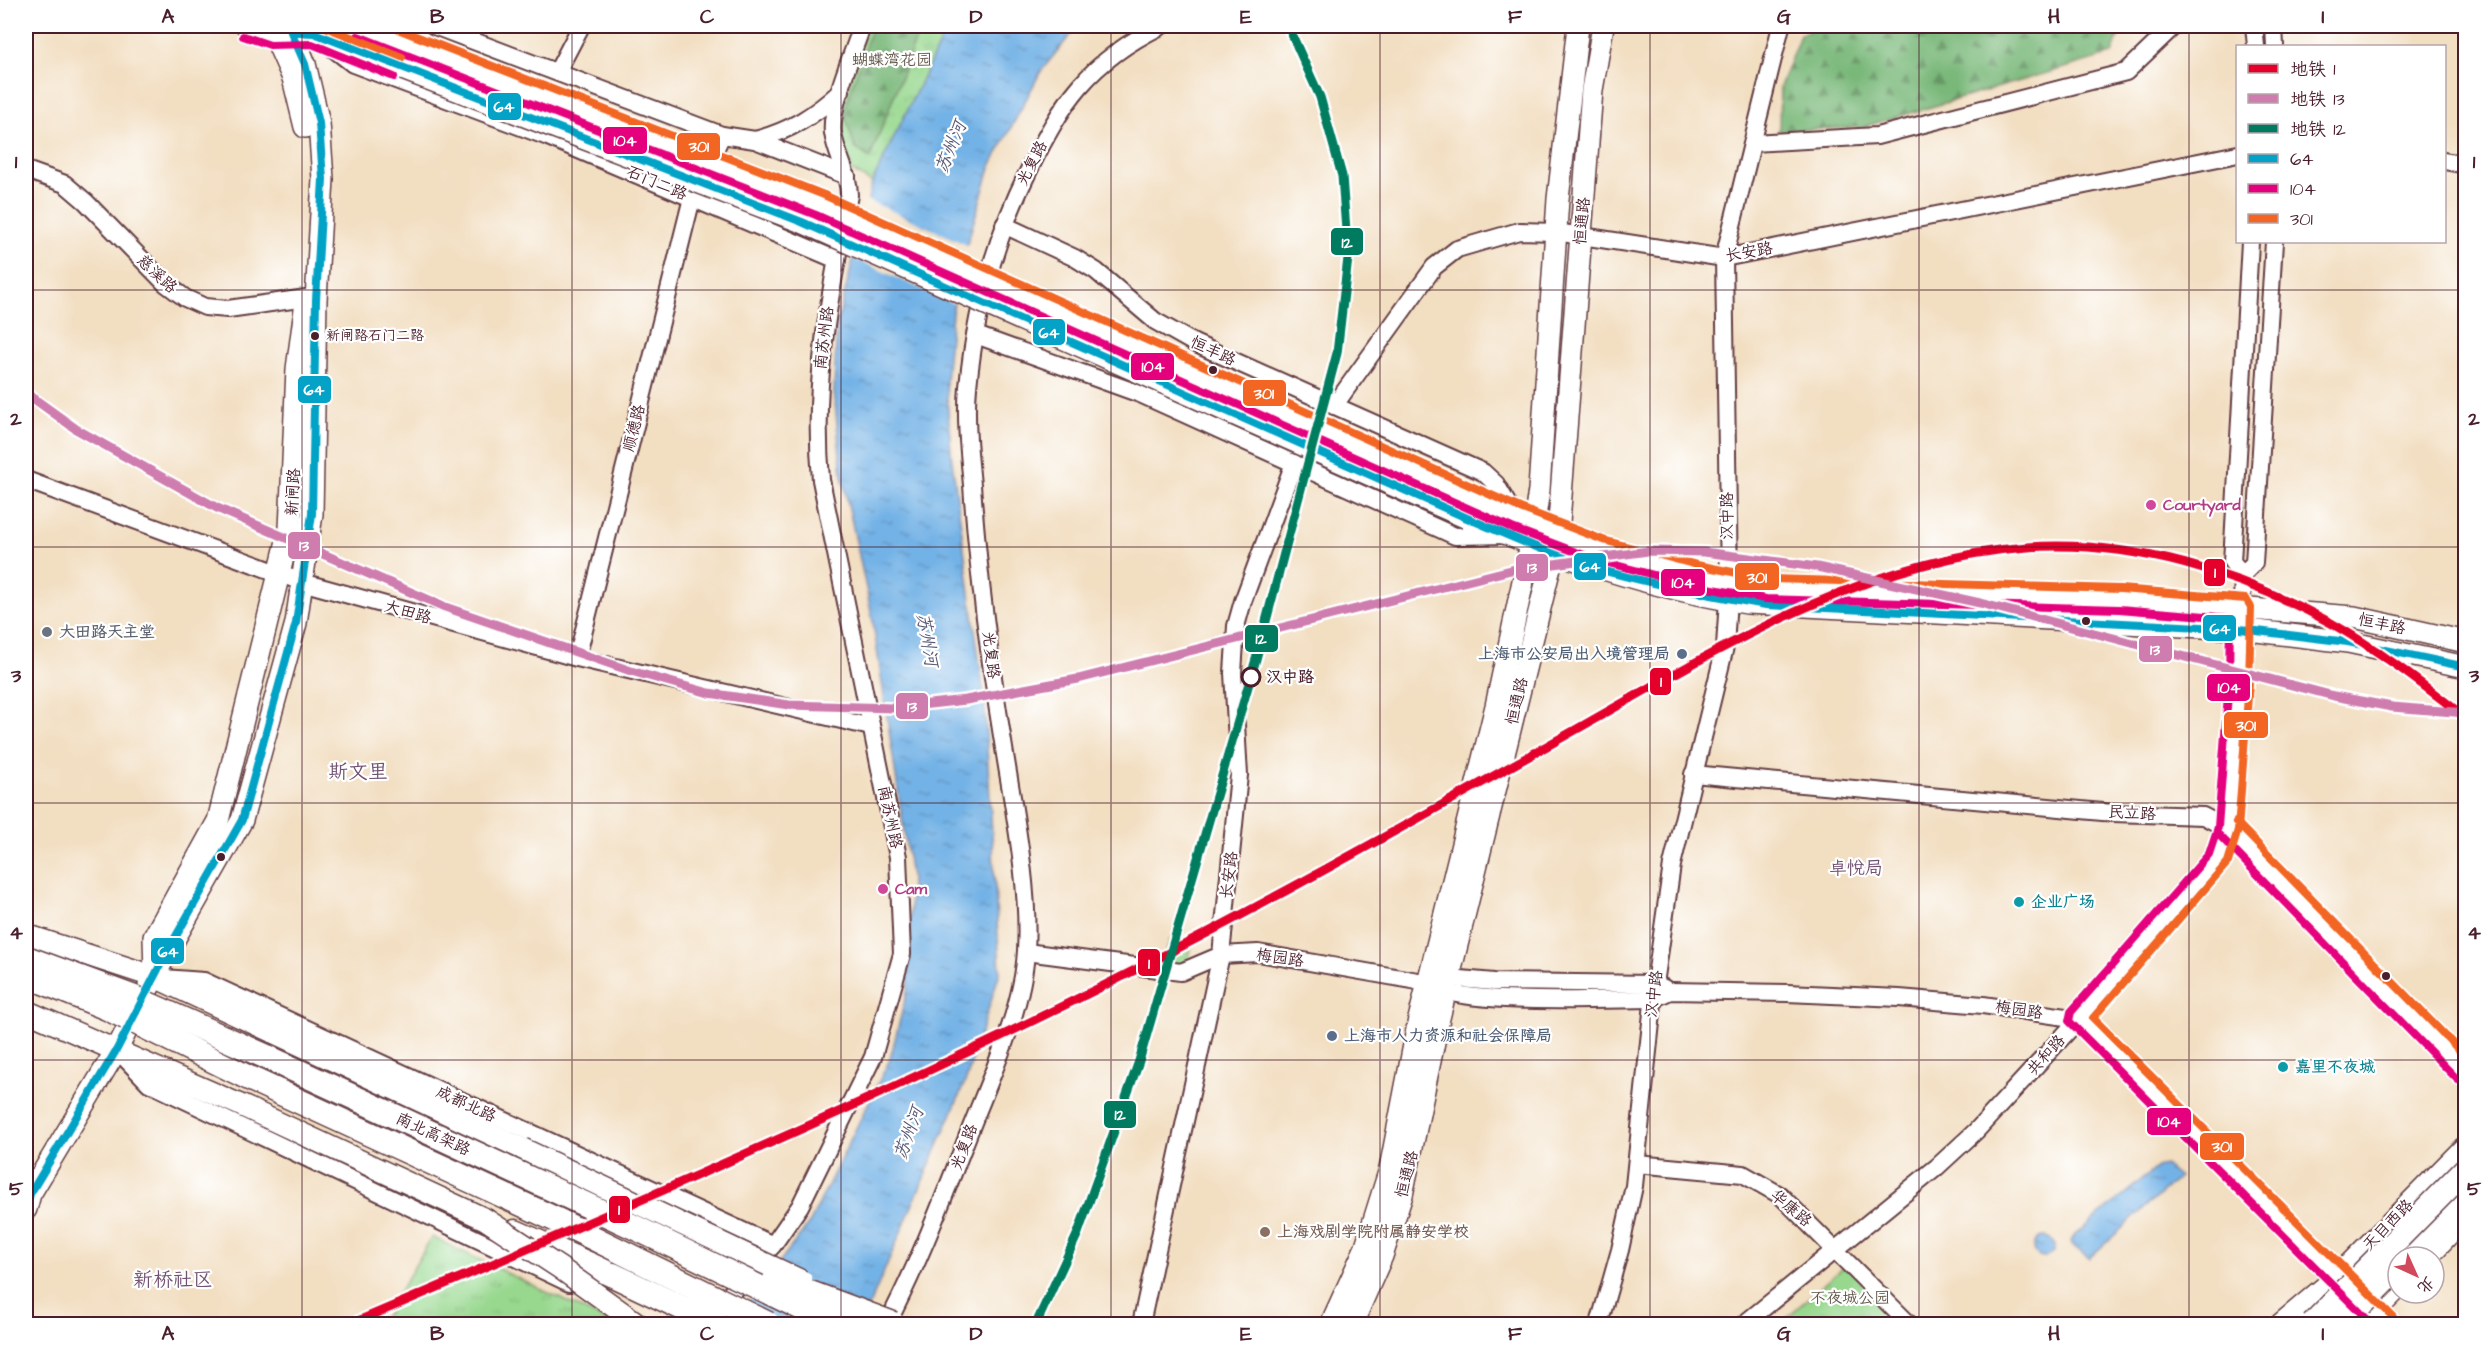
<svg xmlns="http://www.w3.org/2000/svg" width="2491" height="1350" viewBox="0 0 2491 1350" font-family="'Architects Daughter','LXGW WenKai TC',sans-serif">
<defs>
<pattern id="grass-tufts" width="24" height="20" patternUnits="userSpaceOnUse" patternTransform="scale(1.5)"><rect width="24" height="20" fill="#97d88e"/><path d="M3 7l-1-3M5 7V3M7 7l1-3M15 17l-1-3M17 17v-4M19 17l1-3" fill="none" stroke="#84b97b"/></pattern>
<pattern id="forest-firs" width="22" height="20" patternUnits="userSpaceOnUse" patternTransform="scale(1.5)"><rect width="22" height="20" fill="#79b879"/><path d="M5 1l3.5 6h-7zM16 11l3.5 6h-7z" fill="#659563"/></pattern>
<pattern id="water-ripples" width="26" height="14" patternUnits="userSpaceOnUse" patternTransform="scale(1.5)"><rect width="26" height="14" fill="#73b2e6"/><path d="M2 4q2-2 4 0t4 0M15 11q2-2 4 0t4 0" fill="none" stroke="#6090bb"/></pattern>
</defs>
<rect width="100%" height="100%" fill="#fff"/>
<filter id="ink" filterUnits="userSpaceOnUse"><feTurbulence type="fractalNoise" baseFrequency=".0167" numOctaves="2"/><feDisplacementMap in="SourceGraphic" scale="12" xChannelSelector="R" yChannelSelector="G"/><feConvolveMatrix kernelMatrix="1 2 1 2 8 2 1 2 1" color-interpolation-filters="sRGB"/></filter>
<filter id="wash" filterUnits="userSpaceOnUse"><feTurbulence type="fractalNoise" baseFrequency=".008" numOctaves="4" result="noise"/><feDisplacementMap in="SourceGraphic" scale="24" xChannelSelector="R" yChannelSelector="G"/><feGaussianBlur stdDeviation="1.35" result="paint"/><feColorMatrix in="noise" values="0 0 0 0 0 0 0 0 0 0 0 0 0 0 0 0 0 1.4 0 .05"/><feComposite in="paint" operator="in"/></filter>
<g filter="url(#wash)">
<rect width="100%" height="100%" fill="#f2dec1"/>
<g fill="url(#grass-tufts)" stroke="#707c5c" stroke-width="1.5">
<polygon points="867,26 948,26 872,183 852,171 837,123"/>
<polygon points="432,1237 613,1324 386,1324 382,1321"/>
<polygon points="1852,1260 1912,1324 1779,1324"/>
</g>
<g fill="url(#forest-firs)" stroke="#626c52" stroke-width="1.5">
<polygon points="872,26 921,26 870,158 855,148 844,112"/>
<polygon points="1821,26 1908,26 1946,35 2122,27 2112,54 1863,127 1779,131 1780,87 1800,35"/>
</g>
<polygon fill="#97d88e" stroke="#707c5c" stroke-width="1.5" points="1170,940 1191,944 1186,966 1163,961"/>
<g fill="url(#water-ripples)" stroke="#5e6888" stroke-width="1.5">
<polygon points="948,26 1078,26 1041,71 990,168 967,244 952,313 946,381 951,453 984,696 1000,972 966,1080 870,1304 858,1324 732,1324 810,1222 890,1059 908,988 911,877 872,616 842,476 834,392 835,365 837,324 872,183"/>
<polygon points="2165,1165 2179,1177 2089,1258 2073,1246 2071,1241 2075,1235 2157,1167"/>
<circle cx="2044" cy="1247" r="10"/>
</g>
<polygon fill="#f2dec1" points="865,199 969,246 957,305 849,256"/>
</g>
<g filter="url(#ink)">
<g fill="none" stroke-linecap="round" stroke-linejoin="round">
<defs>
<g id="minor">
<polyline points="434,26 722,135 755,140 847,176"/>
<polyline points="2254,26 2256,46"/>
<polyline points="2274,26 2275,46"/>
<polyline points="330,46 353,64 548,137 837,260"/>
<polyline points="557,72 581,26"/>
<path d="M755,140C790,131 815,115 841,91"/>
<polyline points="1753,143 1877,136 2126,72 2174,26"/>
<polyline points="2444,161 2466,165"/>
<polyline points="26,170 65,184 86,202 165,283 185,298 205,307 228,309 306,298 316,300"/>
<polyline points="1004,225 1075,258 1096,271 1155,321 1194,343 1483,472 1496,484 1516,518"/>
<polyline points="976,335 1140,394 1455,536 1507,535"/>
<polyline points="1334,406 1434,267 1457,249 1519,231 1556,232 1724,258 2238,154"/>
<polyline points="26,480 302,582 577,658 871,727"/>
<polyline points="2243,574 2254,563 2274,242"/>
<polyline points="2243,574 2232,562 2250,242"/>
<polyline points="577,658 692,198 722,135"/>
<polyline points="1693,774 2113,813 2203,816 2228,829 2466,1073"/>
<polyline points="1026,952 1181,972 1221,955 1258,953 1429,983 1449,978 1494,982 1655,984 1664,988"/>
<polyline points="163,978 204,981 773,1245"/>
<path d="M1435,987C1466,1006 1609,999 1653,999L1670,991L1787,993L1899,998L1983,1005L2079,1019L2345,1284"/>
<polyline points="123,1056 149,1083 569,1283"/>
<polyline points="1637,1164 1743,1174 1780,1195 1909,1324"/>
<polyline points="2365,1304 2386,1324"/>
<path d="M717,1309L773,1245L800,1206L873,1057L902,954L898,857L821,480C812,379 830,294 849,195C849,173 836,155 833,133C830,104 853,54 862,26"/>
<path d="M887,1324C920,1261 946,1191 972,1125C993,1072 1023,1007 1026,951C1030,886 1013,807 1003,742C989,657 978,571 972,485C969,453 965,418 968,387C975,312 995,239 1028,172C1062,102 1089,61 1161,26"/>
<polyline points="1141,1324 1221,955 1239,775 1233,673 1236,626 1243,601 1294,463"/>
<polyline points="1599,1324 1620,1250 1634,1186 1655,984 1672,865 1725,647 1729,582 1724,258 1781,26"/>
<polyline points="1744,1324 1937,1167 1976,1131 2079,1019 2218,859 2228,829 2239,682 2243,574"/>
</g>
<g id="major">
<polyline points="247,26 272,35 314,33 355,51"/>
<polyline points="270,26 293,78 305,127"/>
<polyline points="1475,499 1600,550 1695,575 1767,589 2120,599 2354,617 2466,642"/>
<path d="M1467,518C1558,556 1649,588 1747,603L2240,629L2348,642L2466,667"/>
<polyline points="26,935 155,977 523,1149"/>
<polyline points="155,974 154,937 218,821 290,529 297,369 306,302"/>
<polyline points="26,1011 238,1104 485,1219"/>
<polyline points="26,1209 30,1194 117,1049 167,952 242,820 296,623 312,514 316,300 323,179 319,123 305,64 290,26"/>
<polyline points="2427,1257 2466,1216"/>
<polyline points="1331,1324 1365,1249 1390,1169 1419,1019 1496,706 1531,544 1539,490 1558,199 1578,26"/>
<polyline points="1352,1324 1382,1256 1402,1195 1439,1018 1558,535 1592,90 1603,26"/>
<polyline points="2281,1324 2337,1277 2466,1146"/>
<polyline points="2362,1324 2398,1288"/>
</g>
<g id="highway">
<polyline points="515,1232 613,1275"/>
<polyline points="2409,1257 2466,1199"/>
</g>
</defs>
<use href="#minor" stroke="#633c42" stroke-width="20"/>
<use href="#major" stroke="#633c42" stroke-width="24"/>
<use href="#highway" stroke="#633c42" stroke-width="27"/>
<use href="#minor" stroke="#fff" stroke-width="16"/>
<use href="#major" stroke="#fff" stroke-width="21"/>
<use href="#highway" stroke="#fff" stroke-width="24"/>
<defs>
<g id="major-bridge">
<polyline points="366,27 820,205 1475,499"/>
<polyline points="355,51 802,222 1467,518"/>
<polyline points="523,1149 802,1281"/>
<polyline points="485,1219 560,1268 638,1324"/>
</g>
<g id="highway-bridge">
<polyline points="26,958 132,997 267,1057 634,1227 835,1324"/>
<polyline points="26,975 107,1008 253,1080 561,1222 768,1324"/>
<polyline points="613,1275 716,1324"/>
<polyline points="775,1280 893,1324"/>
<polyline points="2313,1324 2466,1169"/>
<polyline points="2342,1324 2398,1268"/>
</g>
</defs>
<use href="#major-bridge" stroke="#633c42" stroke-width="24" stroke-linecap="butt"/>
<use href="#highway-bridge" stroke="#633c42" stroke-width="27" stroke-linecap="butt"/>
<use href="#major-bridge" stroke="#fff" stroke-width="21"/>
<use href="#highway-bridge" stroke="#fff" stroke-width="24"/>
<defs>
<path id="bus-1" d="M26,1209L30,1194L117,1049L167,952L242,820L296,623L312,514L316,300L323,179L319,123L305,64L291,32L314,33L802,222L1467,518C1508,535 1548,554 1591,567C1648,584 1707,595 1766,605L2240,629L2348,642L2466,667"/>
<g id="bus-2">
<polyline points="243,36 270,45 312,44 394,77"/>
<polyline points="358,36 816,215 1512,528 1597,560 1692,585 1766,599 2119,609 2230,618 2229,681 2218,827 2209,854 2071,1012 2069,1021 2372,1324"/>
<polyline points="2220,836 2458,1080"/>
</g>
<g id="bus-3">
<polyline points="323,26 402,57"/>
<polyline points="390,26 824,195 1520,508 1603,540 1697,565 1768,579 2120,589 2246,599 2251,607 2249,683 2238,830 2228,862 2093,1018 2393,1317"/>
<polyline points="2236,822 2466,1057"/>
</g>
</defs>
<use href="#bus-1" stroke="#fff" stroke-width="12"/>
<use href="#bus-2" stroke="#fff" stroke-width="12"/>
<use href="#bus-3" stroke="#fff" stroke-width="12"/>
<use href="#bus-1" stroke="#04a2c6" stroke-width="8"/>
<use href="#bus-2" stroke="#e5007d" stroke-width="8"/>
<use href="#bus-3" stroke="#f26522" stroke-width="8"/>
<defs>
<path id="metro-1" d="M351,1324C632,1205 913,1085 1184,945C1309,880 1432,811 1554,742C1701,660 1856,559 2028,547C2133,540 2240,573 2331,623C2379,650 2422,684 2466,718"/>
<polyline id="metro-2" points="26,393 76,429 217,508 445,607 631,671 709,693 789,705 893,708 966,700 1078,679 1511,570 1648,551 1704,552 1817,567 1980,603 2334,696 2392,707 2466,713"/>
<polyline id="metro-3" points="1036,1324 1078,1233 1139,1061 1256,659 1337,353 1348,258 1342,176 1320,97 1288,26"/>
</defs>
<use href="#metro-1" stroke="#fff" stroke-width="14"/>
<use href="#metro-2" stroke="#fff" stroke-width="14"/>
<use href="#metro-3" stroke="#fff" stroke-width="14"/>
<use href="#metro-1" stroke="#e4002b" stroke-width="9"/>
<use href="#metro-2" stroke="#ce7dae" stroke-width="9"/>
<use href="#metro-3" stroke="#007b5f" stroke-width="9"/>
</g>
</g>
<path fill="none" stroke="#4a1f2b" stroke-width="1.5" stroke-opacity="0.55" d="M302,26V1324M572,26V1324M841,26V1324M1111,26V1324M1380,26V1324M1650,26V1324M1919,26V1324M2189,26V1324M26,290H2466M26,547H2466M26,803H2466M26,1060H2466"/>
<g fill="#4a1f2b" stroke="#fff" stroke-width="2">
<circle cx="315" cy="336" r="5"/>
<circle cx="1213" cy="370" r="5"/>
<circle cx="2086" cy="621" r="5"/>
<circle cx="221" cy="857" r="5"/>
<circle cx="2386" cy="976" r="5"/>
</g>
<g fill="#d1479c" stroke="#fff" stroke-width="2">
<circle cx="2151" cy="505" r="6"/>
<circle cx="883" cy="889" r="6"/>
</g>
<circle fill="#6b7280" stroke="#fff" stroke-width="2" cx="47" cy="632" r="6"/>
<g fill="#5c6f8a" stroke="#fff" stroke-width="2">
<circle cx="1682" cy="654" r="6"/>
<circle cx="1332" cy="1036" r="6"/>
</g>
<circle fill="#fff" stroke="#4a1f2b" stroke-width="3" cx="1251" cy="677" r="9"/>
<g fill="#0f9aa8" stroke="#fff" stroke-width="2">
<circle cx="2019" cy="902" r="6"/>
<circle cx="2283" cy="1067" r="6"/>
</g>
<circle fill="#8d6e63" stroke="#fff" stroke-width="2" cx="1265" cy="1232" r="6"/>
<g text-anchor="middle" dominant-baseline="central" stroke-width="4.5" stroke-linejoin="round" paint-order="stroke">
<g font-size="14" fill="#4a1f2b" stroke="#fff" text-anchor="start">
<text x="326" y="336">新闸路石门二路</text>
</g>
<g font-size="16" fill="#615649" stroke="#fff">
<text x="892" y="60">蝴蝶湾花园</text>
<text x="1850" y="1298">不夜城公园</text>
</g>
<g font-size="16" fill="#4a1f2b" stroke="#fff">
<text transform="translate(1032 163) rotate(-63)">光复路</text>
<text transform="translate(657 183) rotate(23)">石门二路</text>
<text transform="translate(1582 221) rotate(-85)">恒通路</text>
<text transform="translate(1749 252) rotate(-10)">长安路</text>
<text transform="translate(157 274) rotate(43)">慈溪路</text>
<text transform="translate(824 338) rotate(-83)">南苏州路</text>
<text transform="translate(1213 351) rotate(25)">恒丰路</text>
<text transform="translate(634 428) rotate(-76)">顺德路</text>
<text transform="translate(293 492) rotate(-87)">新闸路</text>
<text transform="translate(1727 516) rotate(-90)">汉中路</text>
<text transform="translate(408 612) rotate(16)">大田路</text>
<text transform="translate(2382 624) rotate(12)">恒丰路</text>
<text transform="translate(991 655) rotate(83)">光复路</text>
<text transform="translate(1517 701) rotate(-77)">恒通路</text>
<text transform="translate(2132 813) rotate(3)">民立路</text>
<text transform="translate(890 817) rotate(78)">南苏州路</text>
<text transform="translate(1229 875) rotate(-83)">长安路</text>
<text transform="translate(1280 958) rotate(8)">梅园路</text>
<text transform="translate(1654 994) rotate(-83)">汉中路</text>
<text transform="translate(2019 1010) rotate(8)">梅园路</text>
<text transform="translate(2046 1055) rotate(-48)">共和路</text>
<text transform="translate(466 1104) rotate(25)">成都北路</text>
<text transform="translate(433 1134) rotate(25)">南北高架路</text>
<text transform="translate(964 1147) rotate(-69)">光复路</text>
<text transform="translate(1407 1174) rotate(-76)">恒通路</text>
<text transform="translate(1791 1208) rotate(40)">华康路</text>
<text transform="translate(2388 1225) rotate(-46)">天目西路</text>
</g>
<g font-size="16" font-weight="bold" fill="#b23c85" stroke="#fff" text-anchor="start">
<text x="2163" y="505">Courtyard</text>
<text x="895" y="889">Cam</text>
</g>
<g font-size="16" font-weight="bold" fill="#5b616d" stroke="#fff" text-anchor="start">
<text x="59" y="632">大田路天主堂</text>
</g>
<g font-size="16" font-weight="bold" fill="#4e5e75" stroke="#fff" text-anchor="end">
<text x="1670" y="654">上海市公安局出入境管理局</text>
<text x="1344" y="1036" text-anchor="start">上海市人力资源和社会保障局</text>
</g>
<g font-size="16" font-weight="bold" fill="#4a1f2b" stroke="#fff" text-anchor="start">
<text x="1266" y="677">汉中路</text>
</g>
<g font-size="16" font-weight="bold" fill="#0d838f" stroke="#fff" text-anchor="start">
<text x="2031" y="902">企业广场</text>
<text x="2295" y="1067">嘉里不夜城</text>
</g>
<g font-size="16" font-weight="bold" fill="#785e54" stroke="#fff" text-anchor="start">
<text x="1277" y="1232">上海戏剧学院附属静安学校</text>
</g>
<g font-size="18" font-style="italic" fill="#5a5a76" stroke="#fff">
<text transform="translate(951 147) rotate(-68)">苏州河</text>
<text transform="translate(927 640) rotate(80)">苏州河</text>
<text transform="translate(909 1133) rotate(-70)">苏州河</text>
</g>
<g font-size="18" fill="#725272" stroke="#fff">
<text x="1856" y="868">卓悦局</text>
</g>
<g font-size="20" fill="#725272" stroke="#fff">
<text x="358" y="772">斯文里</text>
<text x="173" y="1280">新桥社区</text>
</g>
</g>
<g stroke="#fff" stroke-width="2">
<rect x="487" y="92" width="35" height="29" rx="6" fill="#04a2c6"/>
<rect x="602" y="126" width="46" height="29" rx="6" fill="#e5007d"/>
<rect x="676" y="132" width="45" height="29" rx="6" fill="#f26522"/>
<rect x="1330" y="227" width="34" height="29" rx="6" fill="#007b5f"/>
<rect x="1032" y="318" width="34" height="28" rx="6" fill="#04a2c6"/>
<rect x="1130" y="352" width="45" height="29" rx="6" fill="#e5007d"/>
<rect x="297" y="375" width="35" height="29" rx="6" fill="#04a2c6"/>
<rect x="1242" y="379" width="45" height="28" rx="6" fill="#f26522"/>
<rect x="287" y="531" width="34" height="29" rx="6" fill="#ce7dae"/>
<rect x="1573" y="552" width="34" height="29" rx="6" fill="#04a2c6"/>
<rect x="1515" y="553" width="34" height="29" rx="6" fill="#ce7dae"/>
<rect x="2203" y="558" width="23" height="29" rx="6" fill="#e4002b"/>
<rect x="1734" y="562" width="46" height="29" rx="6" fill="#f26522"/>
<rect x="1660" y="568" width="46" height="29" rx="6" fill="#e5007d"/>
<rect x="2202" y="614" width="35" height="28" rx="6" fill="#04a2c6"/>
<rect x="1244" y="624" width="35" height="29" rx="6" fill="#007b5f"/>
<rect x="2138" y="635" width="35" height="28" rx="6" fill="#ce7dae"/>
<rect x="1649" y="667" width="23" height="29" rx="6" fill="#e4002b"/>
<rect x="2206" y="673" width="45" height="29" rx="6" fill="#e5007d"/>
<rect x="895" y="692" width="34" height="28" rx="6" fill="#ce7dae"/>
<rect x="2223" y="711" width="46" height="28" rx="6" fill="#f26522"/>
<rect x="150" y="937" width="35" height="28" rx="6" fill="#04a2c6"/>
<rect x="1137" y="948" width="24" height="29" rx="6" fill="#e4002b"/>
<rect x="1103" y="1100" width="34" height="29" rx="6" fill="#007b5f"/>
<rect x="2146" y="1107" width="46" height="29" rx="6" fill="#e5007d"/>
<rect x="2199" y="1132" width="46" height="29" rx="6" fill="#f26522"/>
<rect x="608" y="1195" width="23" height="29" rx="6" fill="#e4002b"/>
</g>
<g font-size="16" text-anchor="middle" font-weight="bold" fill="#fff">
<text x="504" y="112">64</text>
<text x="625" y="146">104</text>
<text x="699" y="152">301</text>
<text x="1347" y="248">12</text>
<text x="1049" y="338">64</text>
<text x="1153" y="372">104</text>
<text x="314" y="395">64</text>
<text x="1264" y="399">301</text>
<text x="304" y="551">13</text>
<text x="1590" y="572">64</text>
<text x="1532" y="573">13</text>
<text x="2215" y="578">1</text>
<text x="1757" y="583">301</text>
<text x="1683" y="588">104</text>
<text x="2220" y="634">64</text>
<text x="1261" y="644">12</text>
<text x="2155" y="655">13</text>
<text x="1661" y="687">1</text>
<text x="2229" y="693">104</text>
<text x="912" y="712">13</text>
<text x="2246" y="731">301</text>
<text x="168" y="957">64</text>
<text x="1149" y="969">1</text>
<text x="1120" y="1120">12</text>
<text x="2169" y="1127">104</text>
<text x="2222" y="1152">301</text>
<text x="619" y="1215">1</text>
</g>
<rect width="2491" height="1350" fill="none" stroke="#fff" stroke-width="66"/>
<rect x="2236" y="45" width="210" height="198" fill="#ffffff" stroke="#b7a5aa" stroke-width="1.5"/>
<rect x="2248" y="64" width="30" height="9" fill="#e4002b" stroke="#b7a5aa" stroke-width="1.5"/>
<text x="2290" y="75" font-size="18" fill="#4a1f2b">地铁 1</text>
<rect x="2248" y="94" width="30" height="9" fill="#ce7dae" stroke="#b7a5aa" stroke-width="1.5"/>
<text x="2290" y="105" font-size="18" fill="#4a1f2b">地铁 13</text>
<rect x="2248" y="124" width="30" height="9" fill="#007b5f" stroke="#b7a5aa" stroke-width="1.5"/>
<text x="2290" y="135" font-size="18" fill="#4a1f2b">地铁 12</text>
<rect x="2248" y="154" width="30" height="9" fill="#04a2c6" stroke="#b7a5aa" stroke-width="1.5"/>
<text x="2290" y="165" font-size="18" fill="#4a1f2b">64</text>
<rect x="2248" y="184" width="30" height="9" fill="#e5007d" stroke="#b7a5aa" stroke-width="1.5"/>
<text x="2290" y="195" font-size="18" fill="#4a1f2b">104</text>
<rect x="2248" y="214" width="30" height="9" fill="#f26522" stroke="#b7a5aa" stroke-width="1.5"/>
<text x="2290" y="225" font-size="18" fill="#4a1f2b">301</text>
<g transform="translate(2416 1275) rotate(135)"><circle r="28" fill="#ffffff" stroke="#b7a5aa" stroke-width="1.5"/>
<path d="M0-4.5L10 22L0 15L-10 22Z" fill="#d1495b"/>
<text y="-9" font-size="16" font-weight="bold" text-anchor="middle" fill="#4a1f2b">北</text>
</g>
<rect x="33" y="33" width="2425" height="1284" fill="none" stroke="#4a1f2b" stroke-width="2"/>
<g font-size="20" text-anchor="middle" font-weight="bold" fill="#4a1f2b">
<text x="168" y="23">A</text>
<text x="437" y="23">B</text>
<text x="707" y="23">C</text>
<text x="976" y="23">D</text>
<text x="1246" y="23">E</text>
<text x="1515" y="23">F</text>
<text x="1784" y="23">G</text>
<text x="2054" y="23">H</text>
<text x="2323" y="23">I</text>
<text x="16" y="168">1</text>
<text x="2474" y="168">1</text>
<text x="16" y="425">2</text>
<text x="2474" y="425">2</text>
<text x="16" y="682">3</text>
<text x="2474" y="682">3</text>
<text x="16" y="939">4</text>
<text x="2474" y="939">4</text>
<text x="16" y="1195">5</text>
<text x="2474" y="1195">5</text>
<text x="168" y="1340">A</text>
<text x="437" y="1340">B</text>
<text x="707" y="1340">C</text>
<text x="976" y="1340">D</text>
<text x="1246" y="1340">E</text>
<text x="1515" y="1340">F</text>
<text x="1784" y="1340">G</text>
<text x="2054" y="1340">H</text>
<text x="2323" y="1340">I</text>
</g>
</svg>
